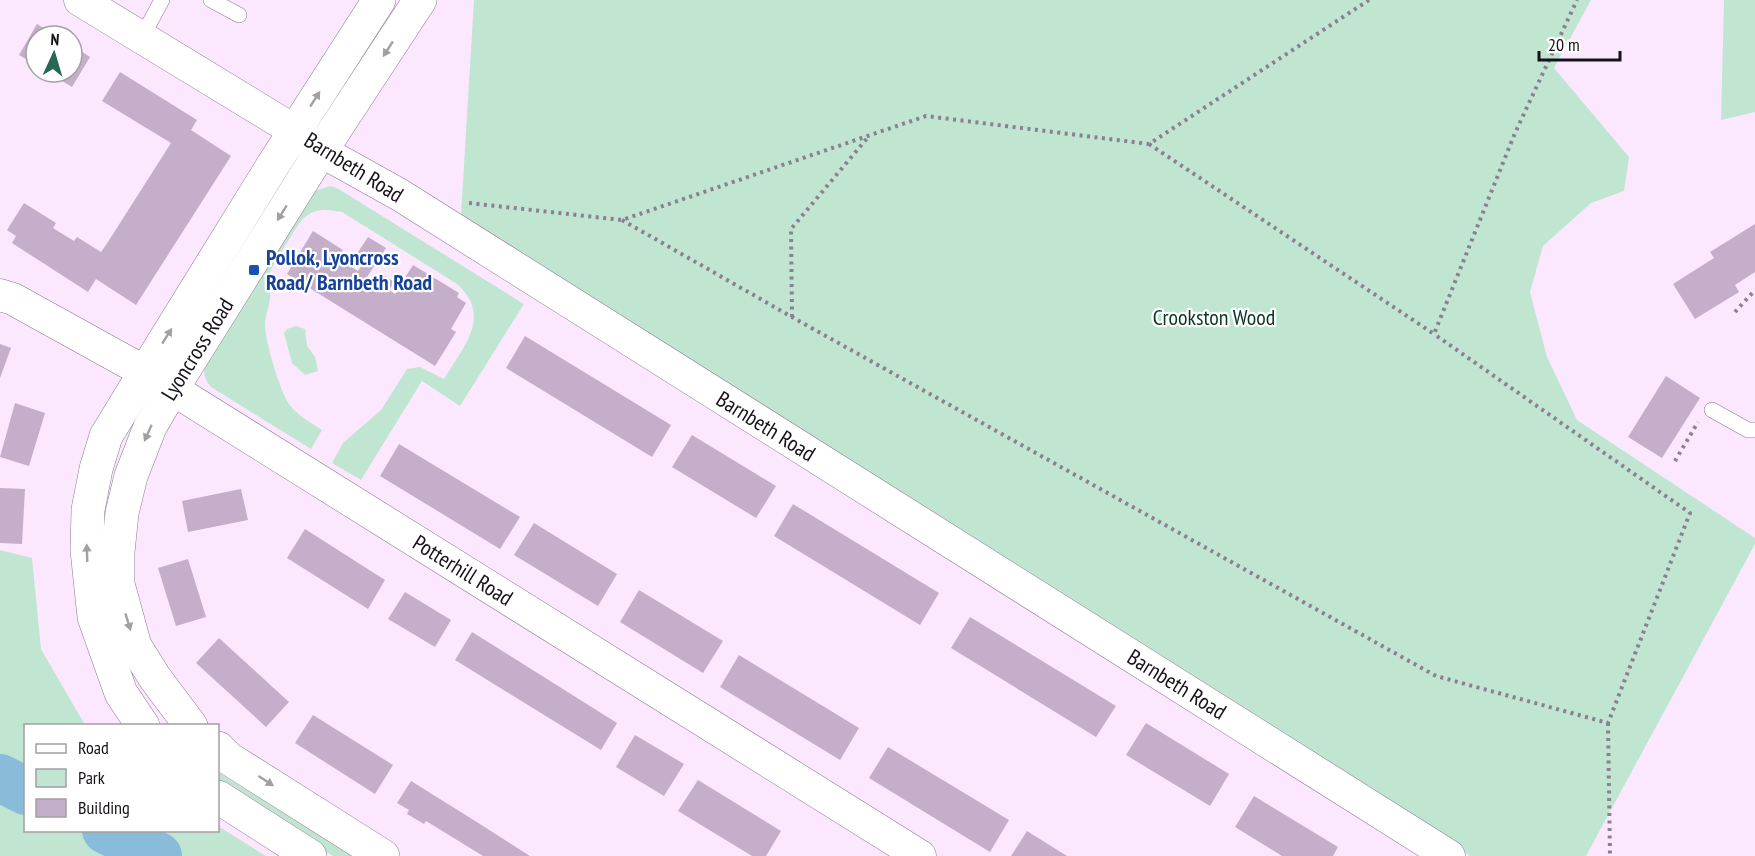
<svg xmlns="http://www.w3.org/2000/svg" width="1755" height="856" viewBox="0 0 1755 856" font-family="'PT Sans Narrow',sans-serif">
<rect width="100%" height="100%" fill="#fbe8ff"/>
<g fill="#c0e6d2">
<polygon points="474,0 1591,0 1554,68 1629,157 1624,191 1591,203 1543,246 1530,292 1547,357 1577,420 1755,538 1755,544 1586,856 1470,856 461,215"/>
<polygon points="1724,0 1755,0 1755,112 1721,120"/>
<path d="M330,186L337,188L524,304L460,406L422,381L361,480L332,463L343,443L381,410L407,369L420,367L444,379C463,347 493,316 457,284L342,212C312,206 305,213 290,238C284,248 276,259 271,270C267,279 271,288 270,297C270,306 265,315 265,325C265,341 280,391 289,404C297,415 310,422 322,430L311,449L211,387C205,380 203,374 205,365L315,191Z"/>
<polygon points="296,326 305,329 307,346 315,357 318,371 305,375 292,363 284,333 287,329"/>
<polygon points="0,550 32,558 41,649 85,725 26,726 26,830 218,830 218,826 266,856 0,856"/>
<polygon points="218,771 221,774 353,856 333,856 218,784"/>
</g>
<g fill="none" stroke-linecap="round" stroke-linejoin="round">
<g stroke="#88bcda" stroke-width="48">
<polyline points="0,778 26,791"/>
<polyline points="106,830 158,856"/>
</g>
</g>
<g fill="#c5aec9">
<polygon points="37,24 57,36 36,36 36,65 19,55"/>
<polygon points="72,45 90,57 72,87 47,72 72,72"/>
<polygon points="120,72 197,120 191,130 231,156 136,305 96,279 88,292 12,243 16,236 7,230 24,203 56,223 53,228 74,241 77,237 101,252 106,245 171,143 102,101"/>
<polygon points="1755,224 1755,272 1735,285 1739,292 1695,319 1673,284 1714,258 1710,252"/>
<polygon points="313,231 343,250 337,258 358,271 364,262 355,257 368,237 386,248 367,277 376,283 381,273 394,282 389,290 395,294 413,265 459,293 457,297 466,303 451,329 456,332 435,366 287,274"/>
<polygon points="525,336 671,425 652,457 506,368"/>
<polygon points="0,344 11,348 0,378"/>
<polygon points="1666,376 1700,398 1662,458 1628,437"/>
<polygon points="15,403 45,413 29,466 0,457"/>
<polygon points="692,435 776,486 756,518 672,467"/>
<polygon points="399,444 520,517 500,549 380,476"/>
<polygon points="0,488 25,489 22,544 0,543"/>
<polygon points="241,489 248,520 188,532 182,501"/>
<polygon points="793,504 939,593 920,625 774,536"/>
<polygon points="534,523 617,574 598,606 514,555"/>
<polygon points="305,529 385,580 368,609 287,558"/>
<polygon points="188,559 206,617 176,626 158,568"/>
<polygon points="639,590 723,641 703,673 620,622"/>
<polygon points="405,592 451,620 435,647 388,619"/>
<polygon points="970,617 1116,706 1096,737 951,648"/>
<polygon points="472,632 617,723 601,750 455,660"/>
<polygon points="219,638 289,702 266,727 196,663"/>
<polygon points="739,655 859,728 840,760 720,687"/>
<polygon points="313,715 393,765 375,794 295,743"/>
<polygon points="1146,723 1229,774 1210,806 1126,755"/>
<polygon points="635,735 684,764 664,796 616,767"/>
<polygon points="888,747 1009,820 990,852 869,778"/>
<polygon points="698,780 781,831 766,856 752,856 678,811"/>
<polygon points="411,781 472,819 530,856 483,856 426,821 424,824 407,814 409,810 397,803"/>
<polygon points="1254,796 1338,847 1333,856 1282,856 1235,827"/>
<polygon points="1027,831 1067,856 1011,856"/>
</g>
<g fill="none" stroke-linecap="round" stroke-linejoin="round">
<defs>
<g id="service">
<polyline points="211,0 239,15"/>
<polyline points="142,37 162,0"/>
<polyline points="1712,410 1748,430 1755,430"/>
</g>
<g id="minor">
<polyline points="80,0 295,131 321,151 400,195 1449,856"/>
<polyline points="0,295 13,299 145,372 920,856"/>
</g>
<g id="tertiary">
<polyline points="143,726 121,693 94,617 87,550 88,510 96,469 106,436 145,372 273,165 379,0"/>
<polyline points="191,726 155,678 135,646 118,584 118,552 122,513 131,476 150,427 172,389 321,151 420,0"/>
<polyline points="218,748 228,758 383,856"/>
<polyline points="218,797 310,856"/>
</g>
</defs>
<use href="#service" stroke="#8d7791" stroke-width="16"/>
<use href="#minor" stroke="#8d7791" stroke-width="33"/>
<use href="#tertiary" stroke="#8d7791" stroke-width="34"/>
<g stroke="#8d7f90" stroke-width="4" stroke-dasharray="3 4.5" stroke-linecap="butt">
<polyline points="1149,144 1434,334 1515,133 1577,0"/>
<polyline points="469,203 622,220 926,116 1149,144 1369,0"/>
<polyline points="622,220 799,321 1436,676 1608,723 1690,513 1434,334"/>
<polyline points="1735,312 1755,290"/>
<polyline points="792,317 791,229 869,136"/>
<polyline points="1675,461 1698,422"/>
<polyline points="1608,723 1610,856"/>
</g>
<use href="#service" stroke="#fff" stroke-width="15"/>
<use href="#minor" stroke="#fff" stroke-width="32"/>
<use href="#tertiary" stroke="#fff" stroke-width="33"/>
</g>
<defs><path id="oneway-solid" d="M-6-.8H1V-3.2L6.5 0L1 3.2V.8H-6Z" transform="scale(1.5)"/></defs>
<g fill="#a39fa3">
<use href="#oneway-solid" transform="translate(388 49) rotate(123)"/>
<use href="#oneway-solid" transform="translate(315 99) rotate(-57)"/>
<use href="#oneway-solid" transform="translate(282 213) rotate(122)"/>
<use href="#oneway-solid" transform="translate(167 336) rotate(-58)"/>
<use href="#oneway-solid" transform="translate(148 433) rotate(114)"/>
<use href="#oneway-solid" transform="translate(87 553) rotate(-92)"/>
<use href="#oneway-solid" transform="translate(128 622) rotate(73)"/>
<use href="#oneway-solid" transform="translate(266 781) rotate(33)"/>
</g>
<rect fill="#1a4fb4" stroke="#fff" stroke-width="2" x="248" y="264" width="12" height="12" rx="3"/>
<g text-anchor="middle" dominant-baseline="central" stroke-width="4.5" stroke-linejoin="round" paint-order="stroke">
<g font-size="22" fill="#18101a" stroke="#fff">
<text transform="translate(354 167) rotate(32)">Barnbeth Road</text>
<text transform="translate(197 349) rotate(-58)">Lyoncross Road</text>
<text transform="translate(766 426) rotate(32)">Barnbeth Road</text>
<text transform="translate(463 570) rotate(32)">Potterhill Road</text>
<text transform="translate(1177 684) rotate(32)">Barnbeth Road</text>
</g>
<g font-size="22" font-weight="bold" fill="#164399" stroke="#fff" text-anchor="start">
<text x="266" y="257">Pollok, Lyoncross<tspan x="266" dy="25">Road/ Barnbeth Road</tspan></text>
</g>
<g font-size="22" fill="#073725" stroke="#fff">
<text x="1214" y="317">Crookston Wood</text>
</g>
</g>
<rect x="24" y="724" width="195" height="108" fill="#ffffff" stroke="#a39fa3" stroke-width="1.5"/>
<rect x="36" y="744" width="30" height="9" fill="#ffffff" stroke="#a39fa3" stroke-width="1.5"/>
<text x="78" y="754" font-size="18" fill="#18101a">Road</text>
<rect x="36" y="769" width="30" height="18" fill="#c0e6d2" stroke="#a39fa3" stroke-width="1.5"/>
<text x="78" y="784" font-size="18" fill="#18101a">Park</text>
<rect x="36" y="799" width="30" height="18" fill="#c5aec9" stroke="#a39fa3" stroke-width="1.5"/>
<text x="78" y="814" font-size="18" fill="#18101a">Building</text>
<g transform="translate(54 54) rotate(4)"><circle r="28" fill="#ffffff" stroke="#a39fa3" stroke-width="1.5"/>
<path d="M0-4.5L10 22L0 15L-10 22Z" fill="#266755"/>
<text y="-9" font-size="16" font-weight="bold" text-anchor="middle" fill="#18101a">N</text>
</g>
<path d="M1539 51v9h81v-9" fill="none" stroke="#18101a" stroke-width="3"/>
<text x="1548" y="51" font-size="18" fill="#18101a" stroke="#ffffff" stroke-width="4.5" paint-order="stroke">20 m</text>
</svg>
